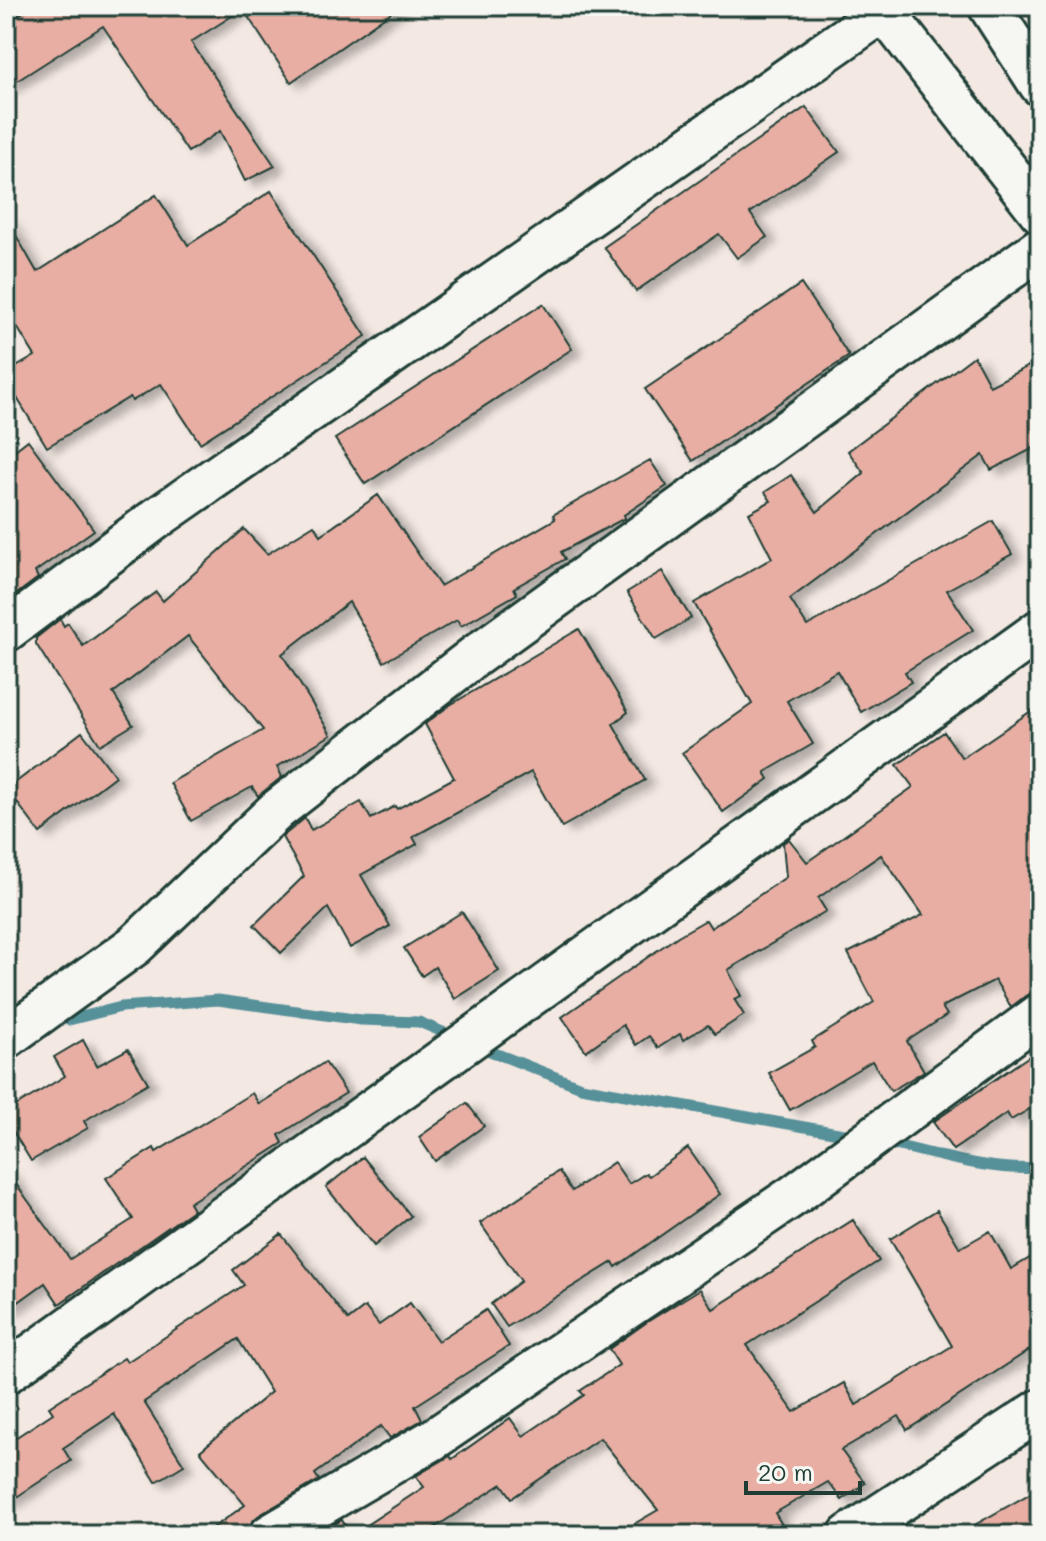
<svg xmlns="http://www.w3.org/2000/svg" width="1046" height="1541" viewBox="0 0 1046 1541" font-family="Mali,sans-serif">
<defs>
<filter id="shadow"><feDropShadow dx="9" dy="5" stdDeviation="4" flood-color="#0004"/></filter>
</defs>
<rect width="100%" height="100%" fill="#f3e8e2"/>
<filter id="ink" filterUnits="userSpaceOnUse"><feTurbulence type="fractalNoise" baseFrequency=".0125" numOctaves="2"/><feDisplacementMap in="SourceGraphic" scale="16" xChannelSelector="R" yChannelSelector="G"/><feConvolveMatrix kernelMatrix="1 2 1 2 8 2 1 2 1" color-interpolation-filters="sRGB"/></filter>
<g filter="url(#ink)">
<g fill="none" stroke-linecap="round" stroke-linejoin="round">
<g stroke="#579099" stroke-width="11">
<polyline points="6,1005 29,1010"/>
<polyline points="53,1016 69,1020 121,1007 218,1000 361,1020 419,1022 457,1038"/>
<polyline points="477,1046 581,1087 855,1136"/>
<path d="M887,1143C935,1154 990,1172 1040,1168"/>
</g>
</g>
<g fill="#e8aea3" stroke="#1f3d34" stroke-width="2" filter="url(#shadow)">
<polygon points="33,6 400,6 291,82 243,9 191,42 275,166 245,181 220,131 188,152 103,26 6,88 6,23"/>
<polygon points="806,107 839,152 750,213 767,237 737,258 719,234 636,291 604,247"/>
<polygon points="271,191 366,336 200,443 161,384 132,401 130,397 47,447 6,380 6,373 35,356 6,309 6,218 37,272 156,195 188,245"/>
<polygon points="801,284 849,356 693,461 645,389"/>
<polygon points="543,304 572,349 365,484 335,439"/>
<polygon points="974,356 990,386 1040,360 1040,445 991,470 983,455 790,599 807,626 993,521 1012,554 947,590 973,630 905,672 911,682 861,712 837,671 787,701 813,744 765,772 769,779 723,812 682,753 752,704 694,603 772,558 749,513 771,501 765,492 791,475 817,512 864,473 848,451"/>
<polygon points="28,440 94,530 35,572 38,578 14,596 10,590 6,593 6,457"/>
<polygon points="650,460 667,486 624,515 625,518 561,552 565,559 514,588 517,594 461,626 457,620 384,662 349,602 282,654 331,735 277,767 282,777 258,796 252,787 191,821 170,783 263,730 188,636 113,693 133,725 100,745 36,644 36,638 60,619 64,626 68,623 83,646 156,592 163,601 244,529 267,554 314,525 321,535 378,495 440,586 555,519 553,515"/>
<polygon points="662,571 691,618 656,639 627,592"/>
<polygon points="579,629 628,712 613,724 645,780 562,827 531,772 413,837 417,844 361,875 390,926 350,948 328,908 281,953 254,925 304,876 282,837 305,818 311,830 361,802 371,819 395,806 397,809 454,778 425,724 450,705"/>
<polygon points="1040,705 1040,991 1027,995 1011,1007 995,980 942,1007 947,1015 907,1041 924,1071 891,1091 872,1061 790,1110 769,1073 815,1047 812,1041 874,1002 848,953 923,915 881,855 818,898 826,911 728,970 741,996 734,999 744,1015 715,1034 708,1025 683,1040 680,1034 658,1048 649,1036 636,1045 623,1025 586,1051 562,1017 678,936 706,920 711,928 786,877 783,843 789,839 807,862 913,787 897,765 944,732 962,758"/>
<polygon points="82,732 115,776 40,833 7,789"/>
<polygon points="462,912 499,971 455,999 435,967 422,976 404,948"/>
<polygon points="83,1040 97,1066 128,1049 148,1083 84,1121 88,1128 31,1161 6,1120 6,1112 65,1076 54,1057"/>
<polygon points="1040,1043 1040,1103 1011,1120 1007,1113 953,1150 933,1122 1038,1050 1035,1046"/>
<polygon points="325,1062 346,1093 279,1135 283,1143 189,1203 193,1210 59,1304 45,1283 6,1311 6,1170 70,1259 133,1219 106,1178 154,1148 156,1152 252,1093 259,1104"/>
<polygon points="467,1103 484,1126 435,1161 419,1137"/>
<polygon points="688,1148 720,1194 616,1267 613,1262 507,1327 491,1304 521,1281 480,1223 559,1171 572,1191 614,1162 629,1184 646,1173 649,1176"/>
<polygon points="363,1157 411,1216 374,1246 326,1187"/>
<polygon points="937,1210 960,1248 990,1231 1011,1269 1040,1252 1040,1343 907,1430 899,1416 841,1450 865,1483 842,1500 828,1482 775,1513 788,1535 615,1535 658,1510 600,1438 512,1498 502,1484 423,1535 316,1535 342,1520 351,1535 424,1487 416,1476 450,1456 452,1459 510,1418 523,1436 584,1395 580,1391 619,1365 609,1349 647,1322 700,1289 713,1309 853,1220 879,1261 747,1345 794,1412 844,1383 856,1405 952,1346 890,1239"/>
<polygon points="281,1234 348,1320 365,1307 379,1325 410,1303 438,1341 486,1310 509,1346 415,1406 422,1420 390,1438 381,1426 315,1474 319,1480 258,1516 250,1524 247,1535 203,1535 245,1505 200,1451 271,1392 238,1339 144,1402 184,1465 156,1482 114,1414 63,1448 71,1461 6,1504 6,1444 53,1413 49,1407 124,1358 127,1362 244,1285 233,1270"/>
<polygon points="1040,1488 1040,1535 957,1535"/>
</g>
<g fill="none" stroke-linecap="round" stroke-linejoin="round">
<defs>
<g id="minor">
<polyline points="880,6 1040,212"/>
<polyline points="989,6 1040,85"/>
<polyline points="6,631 157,518 891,6"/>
<polyline points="6,1038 135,945 277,810 475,656 1040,248"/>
<polyline points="6,1373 1040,630"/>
<polyline points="270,1535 434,1439 793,1196 1040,1014"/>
<polyline points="849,1535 1040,1410"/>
</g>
</defs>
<use href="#minor" stroke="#1f3d34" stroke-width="46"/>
<use href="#minor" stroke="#f6f6f2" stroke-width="40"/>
</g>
</g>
<rect width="1046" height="1541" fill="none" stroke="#f6f6f2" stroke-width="32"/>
<rect x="16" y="16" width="1014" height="1509" fill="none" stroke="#1f3d34" stroke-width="3" filter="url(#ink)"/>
<path d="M746 1481v12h114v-12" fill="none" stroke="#1f3d34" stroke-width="4"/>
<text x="758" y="1481" font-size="24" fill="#1f3d34" stroke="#f6f6f2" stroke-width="6" paint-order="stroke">20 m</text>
</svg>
